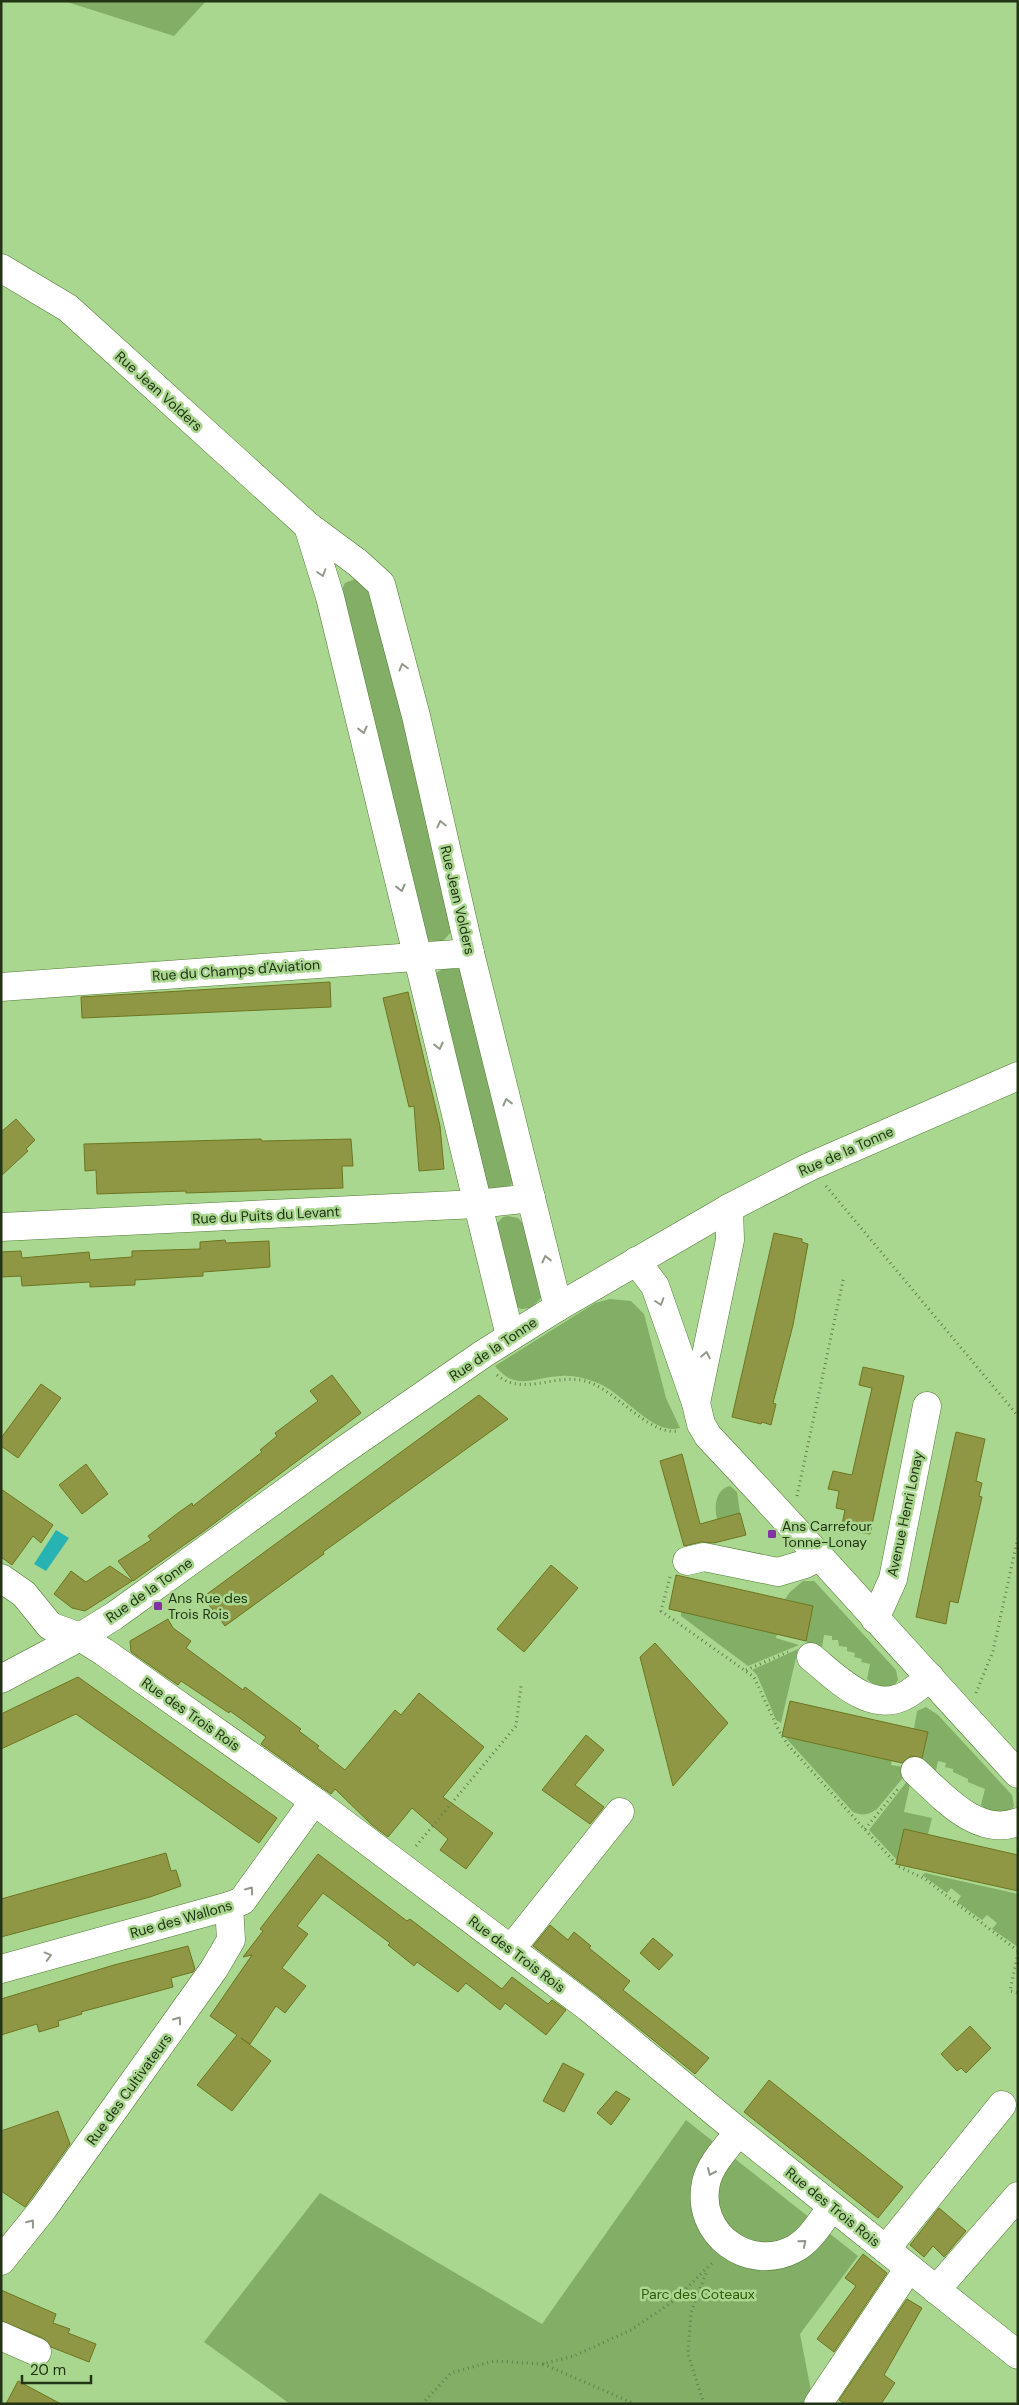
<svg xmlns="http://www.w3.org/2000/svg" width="1019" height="2405" viewBox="0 0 1019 2405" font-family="'DM Sans',sans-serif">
<rect width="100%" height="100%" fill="#aad78f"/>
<g fill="#82ae66">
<polygon points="64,1 206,1 174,36"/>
<polygon points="355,579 372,589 453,930 442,942 426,940 340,593 345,583"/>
<polygon points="446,967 462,970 514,1180 508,1189 486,1189 434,978 436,973"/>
<polygon points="508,1216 518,1218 525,1226 542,1297 531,1308 521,1309 516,1306 495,1225 503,1217"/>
<path d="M610,1299L631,1301L644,1314L666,1398L680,1428C651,1436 622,1390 595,1382C584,1378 573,1375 561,1376C533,1377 516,1392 495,1366L595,1303Z"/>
<path d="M730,1486L737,1492L740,1513L717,1519C714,1508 715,1489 730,1486Z"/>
<polygon points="803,1581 814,1581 817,1584 896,1670 898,1680 892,1689 874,1685 867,1679 870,1664 861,1662 862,1659 854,1657 855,1653 847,1651 847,1647 839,1646 838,1640 832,1640 832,1636 824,1635 822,1648 808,1645 806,1641 813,1606 785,1599 790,1592"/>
<polygon points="681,1612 777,1634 776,1638 799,1645 748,1666 681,1616"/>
<polygon points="798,1649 781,1723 776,1720 757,1675 752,1670"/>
<polygon points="926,1707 938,1715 1012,1795 1014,1806 1008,1815 988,1811 981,1805 985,1789 968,1782 968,1779 953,1772 953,1769 945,1767 946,1763 938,1761 935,1775 920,1767 928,1732 914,1729 917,1711"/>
<path d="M785,1737L892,1760L891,1765L911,1768L877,1809C869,1815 862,1816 853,1812Z"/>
<polygon points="912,1775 904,1812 932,1818 928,1834 897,1860 869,1830"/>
<polygon points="925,1873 1018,1894 1018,1947 992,1929 997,1923 987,1915 982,1920 957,1902 961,1896 951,1888 947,1893 922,1875"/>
<polygon points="686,2120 858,2256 800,2334 812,2396 807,2404 290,2404 204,2342 320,2193 542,2324"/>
</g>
<polygon fill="#26b3b2" points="56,1530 69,1538 46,1571 34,1564"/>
<g fill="#8f9744" stroke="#6e751f">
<polygon points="330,982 331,1007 82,1018 81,997"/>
<polygon points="408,992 440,1126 444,1169 419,1171 414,1106 409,1107 383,998"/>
<polygon points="16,1119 35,1140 26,1149 28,1151 1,1176 1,1132"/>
<polygon points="261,1139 262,1141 351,1139 353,1166 342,1166 343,1188 186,1193 186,1191 97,1194 96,1170 85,1171 84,1144"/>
<polygon points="774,1233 802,1239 802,1242 808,1244 793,1325 773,1403 776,1404 771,1425 762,1422 761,1424 732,1417"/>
<polygon points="225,1240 226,1243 269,1241 270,1267 203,1272 203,1276 135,1280 135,1285 90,1287 90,1282 22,1286 21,1276 1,1277 1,1252 21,1251 22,1258 89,1252 90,1260 132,1257 132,1251 200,1249 200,1242"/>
<polygon points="863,1367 904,1376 870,1534 841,1529 845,1510 836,1508 839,1491 828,1489 833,1471 852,1475 872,1388 859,1385"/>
<polygon points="332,1375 361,1413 204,1531 133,1581 118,1561 151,1540 148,1536 178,1513 192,1503 193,1506 262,1452 260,1450 277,1436 275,1433 318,1401 310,1391"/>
<polygon points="41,1384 61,1398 18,1458 1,1446 1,1438"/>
<polygon points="479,1395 508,1419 323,1552 324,1554 225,1626 203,1597"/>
<polygon points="956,1432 985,1439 976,1481 982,1483 979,1496 982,1497 958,1603 950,1601 946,1624 916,1617"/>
<polygon points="682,1454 700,1524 740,1513 746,1535 714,1543 701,1542 684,1546 660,1461"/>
<polygon points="86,1464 108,1494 82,1514 59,1485"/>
<polygon points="1,1489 53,1525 41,1543 33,1536 12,1565 1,1557"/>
<polygon points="551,1565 578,1588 524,1652 497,1629"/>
<polygon points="110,1566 132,1581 85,1611 72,1608 54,1594 71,1571 86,1582"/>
<polygon points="676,1575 813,1606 806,1641 669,1609"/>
<polygon points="168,1619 173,1628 191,1641 186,1648 243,1690 245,1687 301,1729 299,1731 319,1746 317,1748 345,1770 395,1710 401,1715 419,1693 484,1747 443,1797 493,1833 466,1869 440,1850 448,1839 412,1808 388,1837 372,1825 335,1789 331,1794 261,1744 266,1737 230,1711 229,1713 181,1681 178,1685 131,1652 130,1641"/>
<polygon points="655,1643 728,1723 673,1786 640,1657"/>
<polygon points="78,1677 277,1818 259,1843 76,1714 1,1749 1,1714"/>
<polygon points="790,1701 928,1732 922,1758 911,1756 902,1763 782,1736"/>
<polygon points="586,1735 604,1750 575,1785 604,1807 590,1824 542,1790"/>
<polygon points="904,1829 1018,1855 1018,1891 896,1864"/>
<polygon points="166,1853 171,1871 176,1870 181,1886 150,1897 1,1937 1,1899"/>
<polygon points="318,1854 407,1921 410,1919 502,1989 512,1977 548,2004 552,2000 566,2010 546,2035 505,2003 500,2010 466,1983 458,1992 417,1962 414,1966 388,1945 390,1943 323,1893 297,1926 308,1934 282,1968 306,1986 285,2013 276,2006 250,2044 241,2038 271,2061 232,2111 197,2085 237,2035 210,2016 252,1955 243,1957 263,1931 260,1929"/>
<polygon points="550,1925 568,1940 574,1932 591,1946 589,1948 630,1981 623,1990 709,2058 695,2074 599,1996 533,1946"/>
<polygon points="653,1938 673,1955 659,1970 640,1953"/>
<polygon points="188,1946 195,1969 193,1972 171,1978 173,1987 81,2012 82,2014 58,2021 59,2026 39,2032 37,2024 1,2035 1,1999 114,1965"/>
<polygon points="970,2026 991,2048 966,2073 961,2068 957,2071 941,2054"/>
<polygon points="563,2063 584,2074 564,2112 543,2101"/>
<polygon points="769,2080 903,2187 878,2218 744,2112"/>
<polygon points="616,2091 630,2099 611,2125 597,2113"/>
<polygon points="58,2111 70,2144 25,2207 1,2191 1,2131"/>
<polygon points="939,2208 966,2231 944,2257 933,2246 924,2257 910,2245"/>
<polygon points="863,2254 887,2273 834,2352 817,2339 856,2286 845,2278"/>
<polygon points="1,2290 56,2314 53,2323 70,2329 68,2333 96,2344 89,2362 51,2347 43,2338 1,2321"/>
<polygon points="907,2299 922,2308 884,2375 895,2383 881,2404 845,2404 839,2400"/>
<polygon points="18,2381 61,2404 6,2404"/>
</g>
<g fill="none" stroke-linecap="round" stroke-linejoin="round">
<defs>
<g id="minor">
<polyline points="1,268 68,308 308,526 358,563 381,584 416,716 470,953 558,1307"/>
<polyline points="308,526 330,597 510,1336"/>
<polyline points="1,987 470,953"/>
<polyline points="1,1227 477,1204 531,1198"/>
<path d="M636,1261L655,1286L696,1403L701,1424L708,1436C813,1547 914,1662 1018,1774"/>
<polyline points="696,1403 730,1240 729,1208"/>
<polyline points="687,1561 704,1557 778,1572 805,1564 819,1557"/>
<polyline points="1,1578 24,1594 50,1626 80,1637 104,1652 314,1801 589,2008 739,2132 1018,2355"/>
<polyline points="875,1619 893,1579 927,1406"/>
<path d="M811,1657C837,1678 872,1716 908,1694C916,1689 923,1683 930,1677"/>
<polyline points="1,1679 80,1637 114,1616 334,1457 483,1354 558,1307 729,1208 809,1167 1018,1076"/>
<path d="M915,1771C942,1795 977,1838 1018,1822"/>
<polyline points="511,1949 620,1812"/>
<polyline points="1,1969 229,1906 242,1901 314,1801"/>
<path d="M739,2132C727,2147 710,2164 706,2183C695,2234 749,2273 794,2249C811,2240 821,2221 832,2207"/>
<polyline points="886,2249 1002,2105"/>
<polyline points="1,2261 43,2209 214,1969 231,1940 229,1906"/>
<polyline points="936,2290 1018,2196"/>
<polyline points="1,2336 37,2352"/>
<polyline points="818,2404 909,2268"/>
</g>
</defs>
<use href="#minor" stroke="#4f7833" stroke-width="29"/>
<g stroke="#617f4e" stroke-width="3" stroke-dasharray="1 4" stroke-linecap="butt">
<polyline points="826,1186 1018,1416"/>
<path d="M497,1375C523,1397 554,1373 585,1381C616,1389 647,1435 677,1431"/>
<polyline points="797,1496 844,1276"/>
<polyline points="670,1577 661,1611 754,1677 779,1731 788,1745 898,1866 925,1879 1018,1951"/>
<polyline points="746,1670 788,1652"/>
<polyline points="976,1693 993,1651 1018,1537"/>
<polyline points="865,1829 898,1789"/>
<polyline points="416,1846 516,1726 521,1686"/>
<polyline points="1018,1953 1010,1991 1018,1993"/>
<polyline points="543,2364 635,2404"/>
<polyline points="422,2404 451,2373 494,2361 542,2364 574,2356 631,2330 675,2300 713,2262"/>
<polyline points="704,2404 688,2354 691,2312 707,2271"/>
</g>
<use href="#minor" stroke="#fff" stroke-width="28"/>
</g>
<defs><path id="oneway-chevron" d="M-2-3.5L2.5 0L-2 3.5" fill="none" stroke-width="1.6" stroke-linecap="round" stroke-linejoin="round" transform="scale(1.25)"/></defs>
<g stroke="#90998a">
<use href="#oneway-chevron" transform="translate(322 573) rotate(72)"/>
<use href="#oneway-chevron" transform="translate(403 667) rotate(-105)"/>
<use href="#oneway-chevron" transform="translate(363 730) rotate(76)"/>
<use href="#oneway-chevron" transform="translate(441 824) rotate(-103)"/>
<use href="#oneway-chevron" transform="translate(401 888) rotate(76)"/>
<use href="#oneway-chevron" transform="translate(439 1046) rotate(76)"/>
<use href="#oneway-chevron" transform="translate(507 1102) rotate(-104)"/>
<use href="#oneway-chevron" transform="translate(546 1259) rotate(-104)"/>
<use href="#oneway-chevron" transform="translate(660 1302) rotate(72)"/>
<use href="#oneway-chevron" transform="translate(706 1355) rotate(-78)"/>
<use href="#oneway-chevron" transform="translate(250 1890) rotate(-54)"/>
<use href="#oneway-chevron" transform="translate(48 1956) rotate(-15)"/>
<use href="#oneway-chevron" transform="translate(178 2020) rotate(-55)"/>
<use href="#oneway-chevron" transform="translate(711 2172) rotate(114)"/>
<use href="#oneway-chevron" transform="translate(31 2223) rotate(-52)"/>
<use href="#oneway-chevron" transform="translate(803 2243) rotate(-39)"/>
</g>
<g fill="#8132a3" stroke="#aad78f" stroke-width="2">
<rect x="767" y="1529" width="10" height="10" rx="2.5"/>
<rect x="153" y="1601" width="10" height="10" rx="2.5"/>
</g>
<g text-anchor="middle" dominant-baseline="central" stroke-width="5" stroke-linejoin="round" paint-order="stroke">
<g font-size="14" fill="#223316" stroke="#aad78f">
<text transform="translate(159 391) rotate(42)">Rue Jean Volders</text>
<text transform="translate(458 900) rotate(77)">Rue Jean Volders</text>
<text transform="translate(236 970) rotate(-4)">Rue du Champs d'Aviation</text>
<text transform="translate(846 1151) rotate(-24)">Rue de la Tonne</text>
<text transform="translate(266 1215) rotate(-3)">Rue du Puits du Levant</text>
<text transform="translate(493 1349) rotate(-34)">Rue de la Tonne</text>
<text transform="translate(905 1514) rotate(-78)">Avenue Henri Lonay</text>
<text transform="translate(149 1590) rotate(-35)">Rue de la Tonne</text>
<text transform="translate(191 1714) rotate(35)">Rue des Trois Rois</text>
<text transform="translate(181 1919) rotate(-16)">Rue des Wallons</text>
<text transform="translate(517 1954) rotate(37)">Rue des Trois Rois</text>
<text transform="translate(129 2089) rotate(-54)">Rue des Cultivateurs</text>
<text transform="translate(833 2207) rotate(39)">Rue des Trois Rois</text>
</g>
<g font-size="14" fill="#223316" stroke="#aad78f" text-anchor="start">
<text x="782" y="1526">Ans Carrefour<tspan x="782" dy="16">Tonne-Lonay</tspan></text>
<text x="168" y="1598">Ans Rue des<tspan x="168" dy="16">Trois Rois</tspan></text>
</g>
<g font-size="14" fill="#30590a" stroke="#aad78f">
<text x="698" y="2294">Parc des Coteaux</text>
</g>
</g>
<rect width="1019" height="2405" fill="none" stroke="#223316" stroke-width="5"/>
<path d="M22 2375v8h69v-8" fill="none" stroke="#223316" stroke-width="2.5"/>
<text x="30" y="2375" font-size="15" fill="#223316" stroke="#aad78f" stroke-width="4" paint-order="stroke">20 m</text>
</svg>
